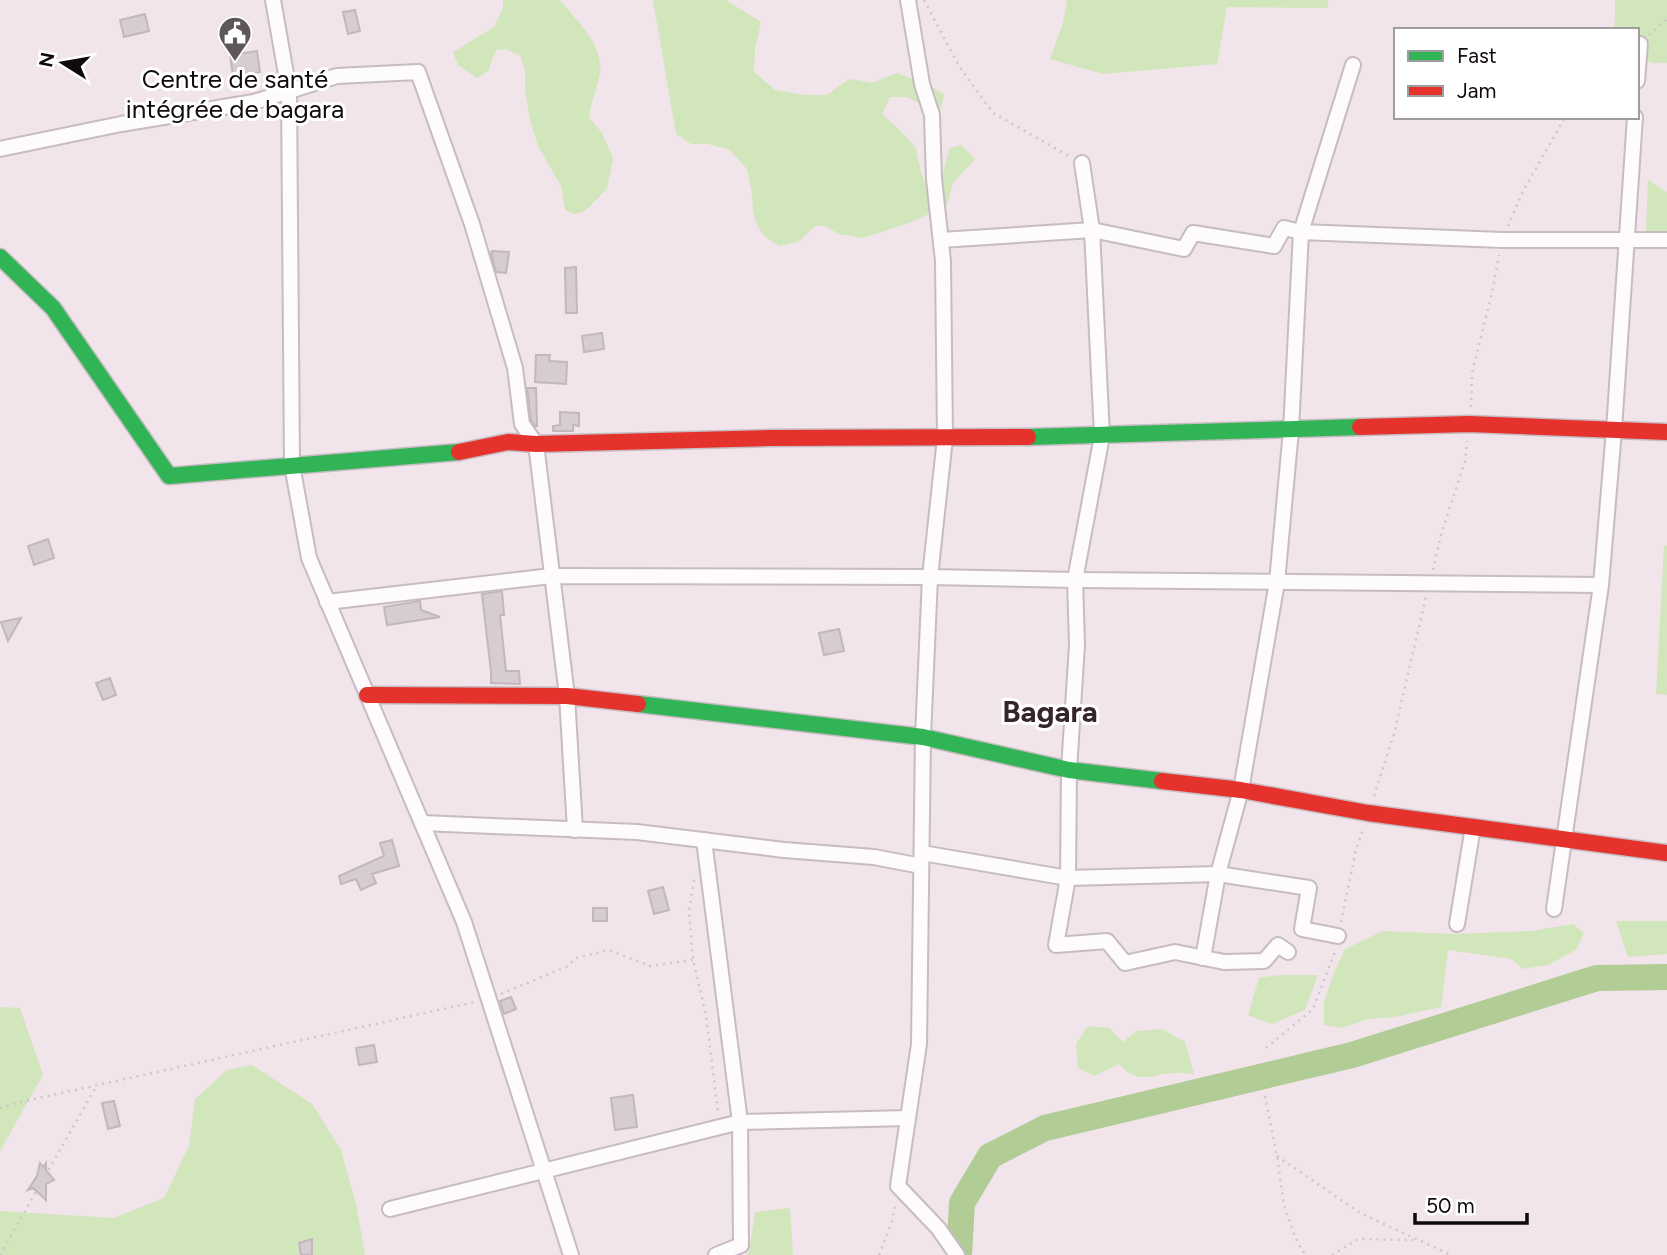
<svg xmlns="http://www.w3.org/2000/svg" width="1667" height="1255" viewBox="0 0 1667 1255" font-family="Figtree,sans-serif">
<rect width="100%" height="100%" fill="#f1e4ea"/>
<g fill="#d2e6bb">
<path d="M503,0H560C576,20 604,45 600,73C598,87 591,101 589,117L602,133L613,158L607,189L584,212L573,214L565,210L561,186L538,146L530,120L525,91V70L520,56L506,49L496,50L488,71L477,78L458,65L453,52L494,27L503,8Z"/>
<polygon points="653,0 726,0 761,22 755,49 754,72 775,90 804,95 827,95 849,79 872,83 897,73 926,84 944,94 940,114 907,97 890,97 882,114 898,128 916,148 921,172 928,190 943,174 949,148 962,145 975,159 953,183 947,205 927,215 906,224 863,238 838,234 826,226 816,226 798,242 779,246 764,236 756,223 753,212 752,193 747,169 730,150 708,144 691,144 676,134"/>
<polygon points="1067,0 1329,0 1327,8 1227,7 1217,64 1103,74 1050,59 1063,23"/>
<polygon points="1615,0 1667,0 1667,63 1652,63 1637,57 1637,30 1613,30 1615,20"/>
<polygon points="1648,180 1667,192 1667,231 1646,231"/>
<polygon points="1667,545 1667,695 1656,694 1664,547"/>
<polygon points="1616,921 1667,921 1667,954 1628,957"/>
<polygon points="1573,924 1584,933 1576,950 1548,965 1523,969 1511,959 1448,950 1441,1007 1395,1017 1368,1019 1342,1028 1324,1025 1324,1002 1333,975 1345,949 1383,931 1451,934 1531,931"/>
<polygon points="1279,975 1318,975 1305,1010 1272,1024 1248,1015 1259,978"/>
<polygon points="0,1007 20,1008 43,1075 0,1151"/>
<path d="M1088,1026L1109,1028L1123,1042L1136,1031L1162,1029L1185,1042L1194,1074C1189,1074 1183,1072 1177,1073C1151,1073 1141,1087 1119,1064L1094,1076L1078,1068L1076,1044Z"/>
<polygon points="252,1065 312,1104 341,1150 357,1208 365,1255 0,1255 0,1211 114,1218 164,1198 189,1146 195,1099 227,1070"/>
<polygon points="790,1208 793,1255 746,1255 749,1253 755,1212"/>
</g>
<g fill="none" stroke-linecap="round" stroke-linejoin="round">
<polyline stroke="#b1cc95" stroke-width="26" points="959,1255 962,1203 990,1156 1045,1128 1352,1055 1597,978 1667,977"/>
</g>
<g fill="#d6ccd1" stroke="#c2b7bc" stroke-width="2">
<polygon points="355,10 360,31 348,34 343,12"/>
<polygon points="145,14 149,31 124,37 120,20"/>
<polygon points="257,51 260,72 233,76 230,55"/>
<polygon points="492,251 509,252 506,273 496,272 491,254"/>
<polygon points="576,267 577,313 566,313 565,268"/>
<polygon points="602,333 604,349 584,352 582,336"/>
<polygon points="536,355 550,355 549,361 567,362 566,384 535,382"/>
<polygon points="527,388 536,388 537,426 535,426 531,420"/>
<polygon points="560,412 579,413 579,426 573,425 573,431 553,431 553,426 560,425"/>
<polygon points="48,539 54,558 34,565 28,546"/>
<polygon points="502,591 504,615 500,615 506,671 519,671 520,684 491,683 491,672 482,594"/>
<polygon points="420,601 421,610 440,617 387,625 384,607"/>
<polygon points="21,618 8,641 1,622"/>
<polygon points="839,629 844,651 824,655 819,633"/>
<polygon points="110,678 116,695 103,700 96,683"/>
<polygon points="392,840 399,866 372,874 376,883 361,890 356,879 341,884 339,876 384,856 380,843"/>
<polygon points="663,887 669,910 654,914 648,891"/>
<rect x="593" y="908" width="14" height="13"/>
<polygon points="511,997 516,1009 504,1014 500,1001"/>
<polygon points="374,1045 377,1062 359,1065 356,1048"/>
<polygon points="633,1095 637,1127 615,1130 611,1098"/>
<polygon points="114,1101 120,1126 108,1129 102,1103"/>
<polygon points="40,1163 43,1167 46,1163 46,1170 54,1180 46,1184 46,1200 33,1188 28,1190 37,1176"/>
<polygon points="312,1239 312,1255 301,1255 299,1243"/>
</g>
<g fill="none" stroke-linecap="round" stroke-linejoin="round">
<defs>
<g id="street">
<polyline points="273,0 289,91 292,465 309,558 464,922 571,1255"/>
<polyline points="908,0 922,84 932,115 934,179 943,261 945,438 930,577 923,737 919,1044 898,1186 938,1228 957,1255"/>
<polyline points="1637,81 1640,44"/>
<polyline points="0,149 121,124 254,102 337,76 418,72 472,224 515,368 522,424 536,444 567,696 575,830"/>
<polyline points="1082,163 1092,230 1102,436 1075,580 1077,645 1069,770 1068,878 1056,945 1107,941 1125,963 1175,952 1224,962 1264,961 1278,945 1288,952"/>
<polyline points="941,240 1092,230 1184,249 1193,233 1274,246 1284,228 1301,232 1502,240 1667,240"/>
<polyline points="327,602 551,576 930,577 1075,580 1601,585"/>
<polyline points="422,823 637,832 784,850 874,857 921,866"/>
<polyline points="704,840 740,1122 741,1245 716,1255"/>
<polyline points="922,853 1068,878 1218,874 1309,888 1302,929 1338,936"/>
<polyline points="1554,909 1601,585 1614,430 1635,117"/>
<polyline points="1457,924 1473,827"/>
<polyline points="1203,958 1218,874 1241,790 1277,582 1291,430 1301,232 1353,65"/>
<polyline points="390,1209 740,1122 908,1118"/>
</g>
<g id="fast">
<polyline points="0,257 53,308 169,476 459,452"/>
<polyline points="1028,437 1360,427"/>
<polyline points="638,704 923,737 1069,770 1162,781"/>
</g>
<g id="jam">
<polyline points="1360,427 1469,424 1667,432"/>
<polyline points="459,452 508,442 536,444 769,438 1028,437"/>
<polyline points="367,695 567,696 638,704"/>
<polyline points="1162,781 1241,790 1368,813 1667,853"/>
</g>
</defs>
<use href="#street" stroke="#c6bcc1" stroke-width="18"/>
<use href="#fast" stroke="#c6bcc1" stroke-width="19"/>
<use href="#jam" stroke="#c6bcc1" stroke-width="19"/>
<g stroke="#ccc8ca" stroke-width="2.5" stroke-dasharray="2 5" stroke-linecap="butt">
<polyline points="924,0 959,66 993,113 1069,156"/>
<polyline points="1649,35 1667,19"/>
<polyline points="1508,226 1522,193 1565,117"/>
<polyline points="1471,407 1472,373 1492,293 1499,255"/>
<polyline points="1433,570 1441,535 1465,461 1467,441"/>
<polyline points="1374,796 1394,734 1426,597"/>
<polyline points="694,880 689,910 693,960 706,1015 718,1112"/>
<polyline points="1341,922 1356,850 1363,829"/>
<polyline points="501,994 566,967 576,958 609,950 650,966 693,960"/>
<polyline points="1266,1048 1313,1009 1336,949"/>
<polyline points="1265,1096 1277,1156 1284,1205 1295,1237 1305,1255"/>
<polyline points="0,1108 20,1102 475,1002"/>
<polyline points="1277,1156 1360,1213 1451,1255"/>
<polyline points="0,1255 97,1085"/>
<polyline points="879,1255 892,1222 895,1205"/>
<polyline points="1332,1255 1358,1239 1414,1240"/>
</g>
<use href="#street" stroke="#fdfbfc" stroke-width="14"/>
<use href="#fast" stroke="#30b455" stroke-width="16"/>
<use href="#jam" stroke="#e5322d" stroke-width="16"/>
</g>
<defs>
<symbol id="civic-pin" viewBox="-11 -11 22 30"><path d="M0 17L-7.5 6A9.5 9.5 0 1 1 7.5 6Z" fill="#5f565a" stroke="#fff"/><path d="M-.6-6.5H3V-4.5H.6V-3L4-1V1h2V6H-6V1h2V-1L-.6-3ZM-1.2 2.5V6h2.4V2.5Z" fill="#fff"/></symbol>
</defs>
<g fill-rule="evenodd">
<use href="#civic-pin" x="216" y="14" width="38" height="52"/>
</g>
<g text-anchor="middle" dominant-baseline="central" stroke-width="6" stroke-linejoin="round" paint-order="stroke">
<g font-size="26" fill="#10090d" stroke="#fff">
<text x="235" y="79">Centre de santé<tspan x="235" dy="30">intégrée de bagara</tspan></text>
</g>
<g font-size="30" font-weight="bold" fill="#36242d" stroke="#fff">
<text x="1050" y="711">Bagara</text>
</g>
</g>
<rect x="1394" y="28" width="245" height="91" fill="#ffffff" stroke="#9f9d9e" stroke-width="2"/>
<rect x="1408" y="51" width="35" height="10" fill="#30b455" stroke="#9f9d9e" stroke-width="2"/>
<text x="1457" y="63" font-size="21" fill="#10090d">Fast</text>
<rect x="1408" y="86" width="35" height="10" fill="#e5322d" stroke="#9f9d9e" stroke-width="2"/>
<text x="1457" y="98" font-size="21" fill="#10090d">Jam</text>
<g transform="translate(63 63) rotate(281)" stroke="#ffffff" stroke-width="5" paint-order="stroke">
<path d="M0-5L12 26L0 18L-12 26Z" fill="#10090d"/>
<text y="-10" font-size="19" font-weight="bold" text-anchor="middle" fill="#10090d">N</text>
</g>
<path d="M1415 1213v10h112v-10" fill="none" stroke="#10090d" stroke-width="3.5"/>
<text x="1426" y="1213" font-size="21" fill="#10090d" stroke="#ffffff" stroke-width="5" paint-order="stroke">50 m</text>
</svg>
